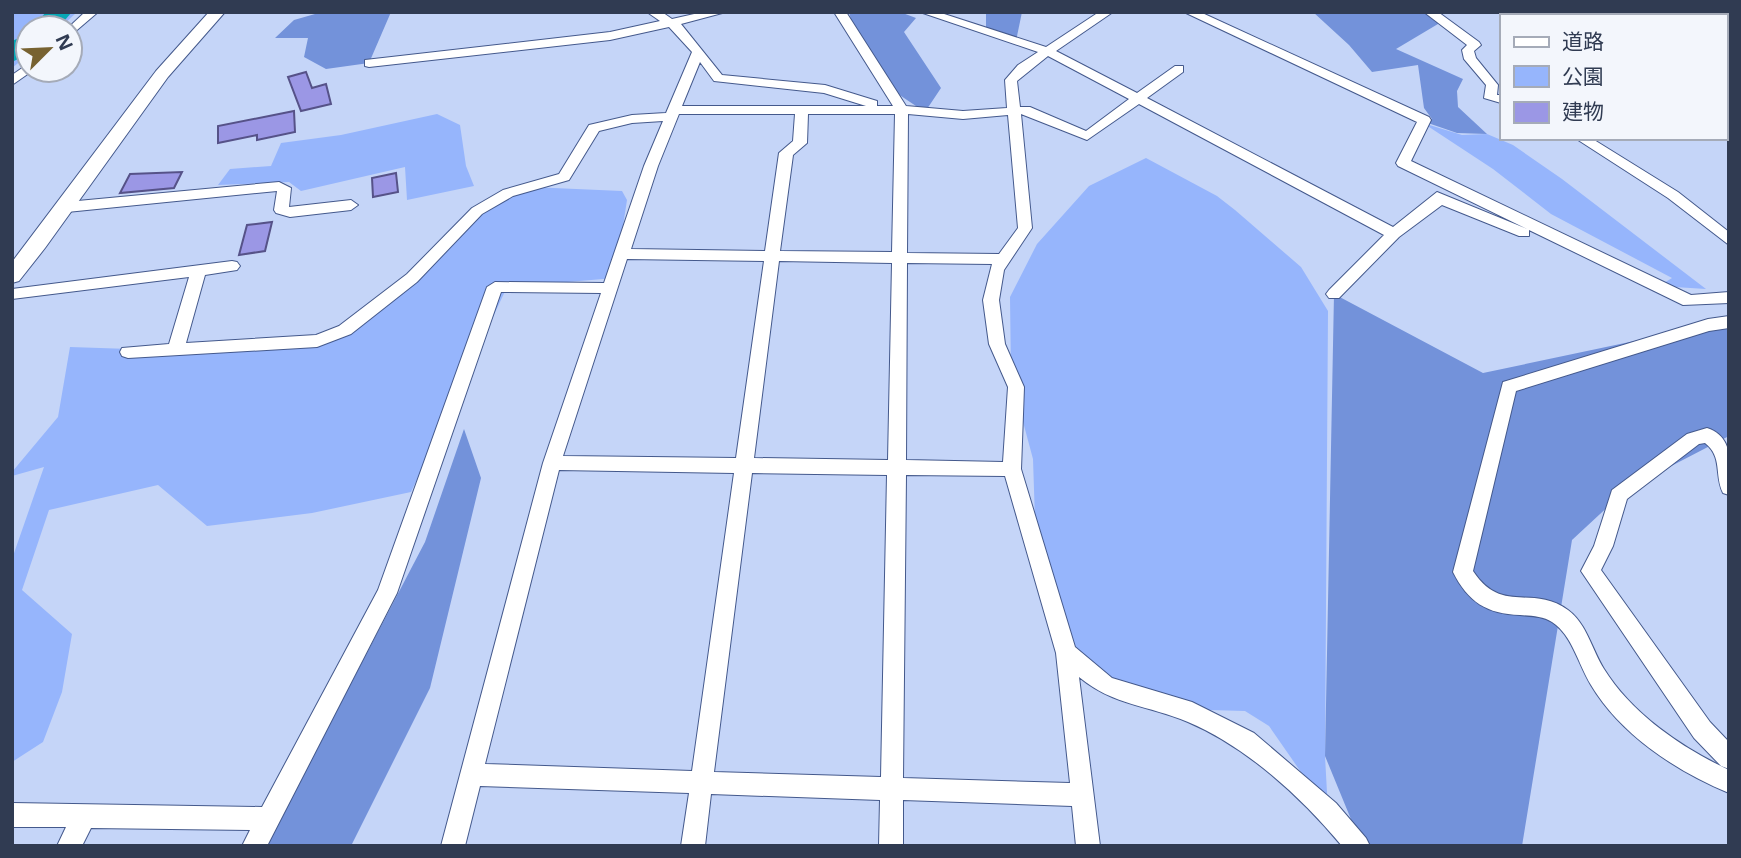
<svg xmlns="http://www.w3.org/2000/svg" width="1741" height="858" viewBox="0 0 1741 858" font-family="'Open Sans','Noto Sans JP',sans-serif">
<rect width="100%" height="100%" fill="#c5d5f8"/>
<g fill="#96b5fc">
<polygon points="12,12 77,12 60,28 28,28 28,55 12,68"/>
<polygon points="437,114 460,125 466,166 474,186 407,200 405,167 301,191 289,182 218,185 230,169 271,166 281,143 341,135"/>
<polygon points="1423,123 1462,135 1487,134 1513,145 1562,179 1706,289 1659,286 1672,278 1551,214 1493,169"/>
<polygon points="1146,158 1217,196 1235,210 1301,267 1328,311 1325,756 1328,811 1269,726 1245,711 1173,709 1106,686 1060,634 1036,550 1033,459 1011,377 1010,297 1037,244 1089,186"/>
<polygon points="530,187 622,191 627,200 615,278 507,287 411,492 312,513 207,526 158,485 49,510 22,590 72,634 62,692 43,742 12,762 12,559 44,467 12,476 12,472 58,417 70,347 160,350 306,342 345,330 477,211"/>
</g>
<g fill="#7392da">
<polygon points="322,12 391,12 369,63 326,69 304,57 308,38 275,38 294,20"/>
<polygon points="849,12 900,12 916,18 904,32 941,88 925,112 892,90 856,39"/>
<polygon points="986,12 1022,12 1016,41 986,32"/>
<polygon points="1313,12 1427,12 1443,21 1396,49 1463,79 1457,91 1458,107 1487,134 1457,133 1425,122 1432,119 1424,108 1418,65 1372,72 1349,45"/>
<polygon points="1334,294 1483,373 1720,323 1729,330 1729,436 1627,489 1572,540 1522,846 1362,846 1325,756"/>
<polygon points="464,429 481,478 430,688 351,846 266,846 425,542"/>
</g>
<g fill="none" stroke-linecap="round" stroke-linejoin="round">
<g fill="#07a7b5" fill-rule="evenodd">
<polygon points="46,12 72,12 58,28 32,28"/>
<polygon points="1676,12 1703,12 1705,16 1679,16"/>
<rect x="1725" y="30" width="4" height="16"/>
<polygon points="28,34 28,54 12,62 12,41"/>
</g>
</g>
<g fill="#9b97e5" stroke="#565288" stroke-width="2">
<polygon points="306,72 312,88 326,84 331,104 301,111 288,77"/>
<polygon points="294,111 295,132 257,140 257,135 218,143 218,126"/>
<polygon points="182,172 174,188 120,193 130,174"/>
<polygon points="396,173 398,192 373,197 372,178"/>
<polygon points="272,222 265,251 239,255 247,225"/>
</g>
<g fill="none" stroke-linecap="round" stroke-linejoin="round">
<defs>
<g id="minor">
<polygon points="85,12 98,12 70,36 70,28 68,28"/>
<path d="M647,12H662L672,19L703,12H726L681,24L722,75L825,85L877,101V106H893L834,12H846L906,106L963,111L1007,108L1005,80L1018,65L1038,52L920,12H938L1046,47L1099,12H1113L1056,51L1137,93L1175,66H1183V72L1147,98L1393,227L1437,192L1527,229L1398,166L1396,163L1417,122L1184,12H1200L1429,117L1431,120L1411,161L1691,295L1729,292V303L1683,305L1529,230V236H1519L1442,205L1399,237L1339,298H1329L1326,294L1329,290L1384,235L1139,104L1087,140L1021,114L1032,228L1004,270L999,300L1005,344L1024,387L1021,469L1075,647L1112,678L1192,702L1254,733L1336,803L1366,838L1370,846H1342C1301,797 1247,747 1188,722C1148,705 1114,706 1079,677L1100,846H1076L1072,806L903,800V846H879L880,800L711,794L705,846H681L689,793L480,786L465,846H441L543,463L601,293L501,292L397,593L267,846H242L250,830L91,828L82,846H57L66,827H12V803L262,807L378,590L487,287L495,282L604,283L644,166L663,121L632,123L599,131L569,180L513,196L482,214L417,282L351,334L317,347L128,358L122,356L120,352L122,348L169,344L189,277L12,299V289L232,261L237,262L240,266L237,270L205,275L186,343L316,335L339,326L407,274L472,208L503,190L559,174L589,125L632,115L666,113L692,52L669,27L610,40L369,67L365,66V60L610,32L660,21ZM1048,56L1129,99L1086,131L1030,107H1020L1017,81ZM700,62L714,81L824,93L866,106H682ZM679,114H795L793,141L779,153L765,251L631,249L658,166ZM808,114H895L892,252L780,251L793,155L807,143ZM908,114L963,119L1008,115L1018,228L999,254L907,253ZM627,259L764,261L736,458L563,456ZM779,261L892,263L888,460L754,458ZM907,263L992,264L983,300L989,344L1008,387L1003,462L906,460ZM559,470L734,473L692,771L485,764ZM752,473L887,475L881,777L714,772ZM906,475L1005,476L1056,653L1070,783L903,778Z"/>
<polygon points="1424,12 1438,12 1479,42 1481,45 1474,51 1476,58 1498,85 1497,95 1501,95 1501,103 1484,98 1486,85 1464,59 1462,50 1467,45"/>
<polygon points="28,64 28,70 32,71 12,85 12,75"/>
<polygon points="1575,138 1591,138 1678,192 1729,232 1729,245 1668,198"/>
<polygon points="279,182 291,188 289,207 351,200 358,205 351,210 290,217 276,213 274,210 277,191 67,212 60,207 67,202"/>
<path d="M1729,316V328L1709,331L1516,391L1473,571C1502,615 1532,584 1568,610C1587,624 1592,650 1604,669C1632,714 1682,748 1729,770V793C1676,771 1621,735 1591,685C1578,664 1573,636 1552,622C1543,616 1531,616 1520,615C1487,614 1468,602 1453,572L1503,382L1708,319Z"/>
<path d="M1707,428C1737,438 1729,470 1729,495L1723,493C1714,475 1723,457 1705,443L1699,444L1627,499L1613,546L1601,570L1710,722L1729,742V769L1721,766L1694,738L1581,571L1594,546L1612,490L1687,434Z"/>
</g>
<polygon id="tertiary" points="209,12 225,12 168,77 45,248 19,281 12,283 12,262 156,71"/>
<g id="secondary">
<polygon points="1528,12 1547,12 1550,16 1531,16"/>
<rect x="1725" y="121" width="4" height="13"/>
</g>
</defs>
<use href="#minor" stroke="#44598c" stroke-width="2"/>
<use href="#tertiary" stroke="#44598c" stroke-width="2"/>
<use href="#secondary" stroke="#44598c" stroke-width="3"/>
<use href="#minor" fill="#fff" fill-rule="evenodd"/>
<use href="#tertiary" fill="#fff" fill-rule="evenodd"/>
<use href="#secondary" fill="#fff" fill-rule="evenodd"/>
</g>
<rect width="1741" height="858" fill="none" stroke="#303b52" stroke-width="28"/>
<rect x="1500" y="14" width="228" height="126" fill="#f3f6fc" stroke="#a5abb8" stroke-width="2"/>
<rect x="1514" y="37" width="35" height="10" fill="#ffffff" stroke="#a5abb8" stroke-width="2"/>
<text x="1562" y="49" font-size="21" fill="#303b52">道路</text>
<rect x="1514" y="66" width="35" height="21" fill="#96b5fc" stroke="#a5abb8" stroke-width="2"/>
<text x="1562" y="84" font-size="21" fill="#303b52">公園</text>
<rect x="1514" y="102" width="35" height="21" fill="#9b97e5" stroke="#a5abb8" stroke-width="2"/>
<text x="1562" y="119" font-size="21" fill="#303b52">建物</text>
<g transform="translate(49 49) rotate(66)"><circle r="33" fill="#f3f6fc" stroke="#a5abb8" stroke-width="2"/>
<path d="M0-5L12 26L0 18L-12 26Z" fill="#776231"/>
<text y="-10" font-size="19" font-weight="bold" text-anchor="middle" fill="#303b52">N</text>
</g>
</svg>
